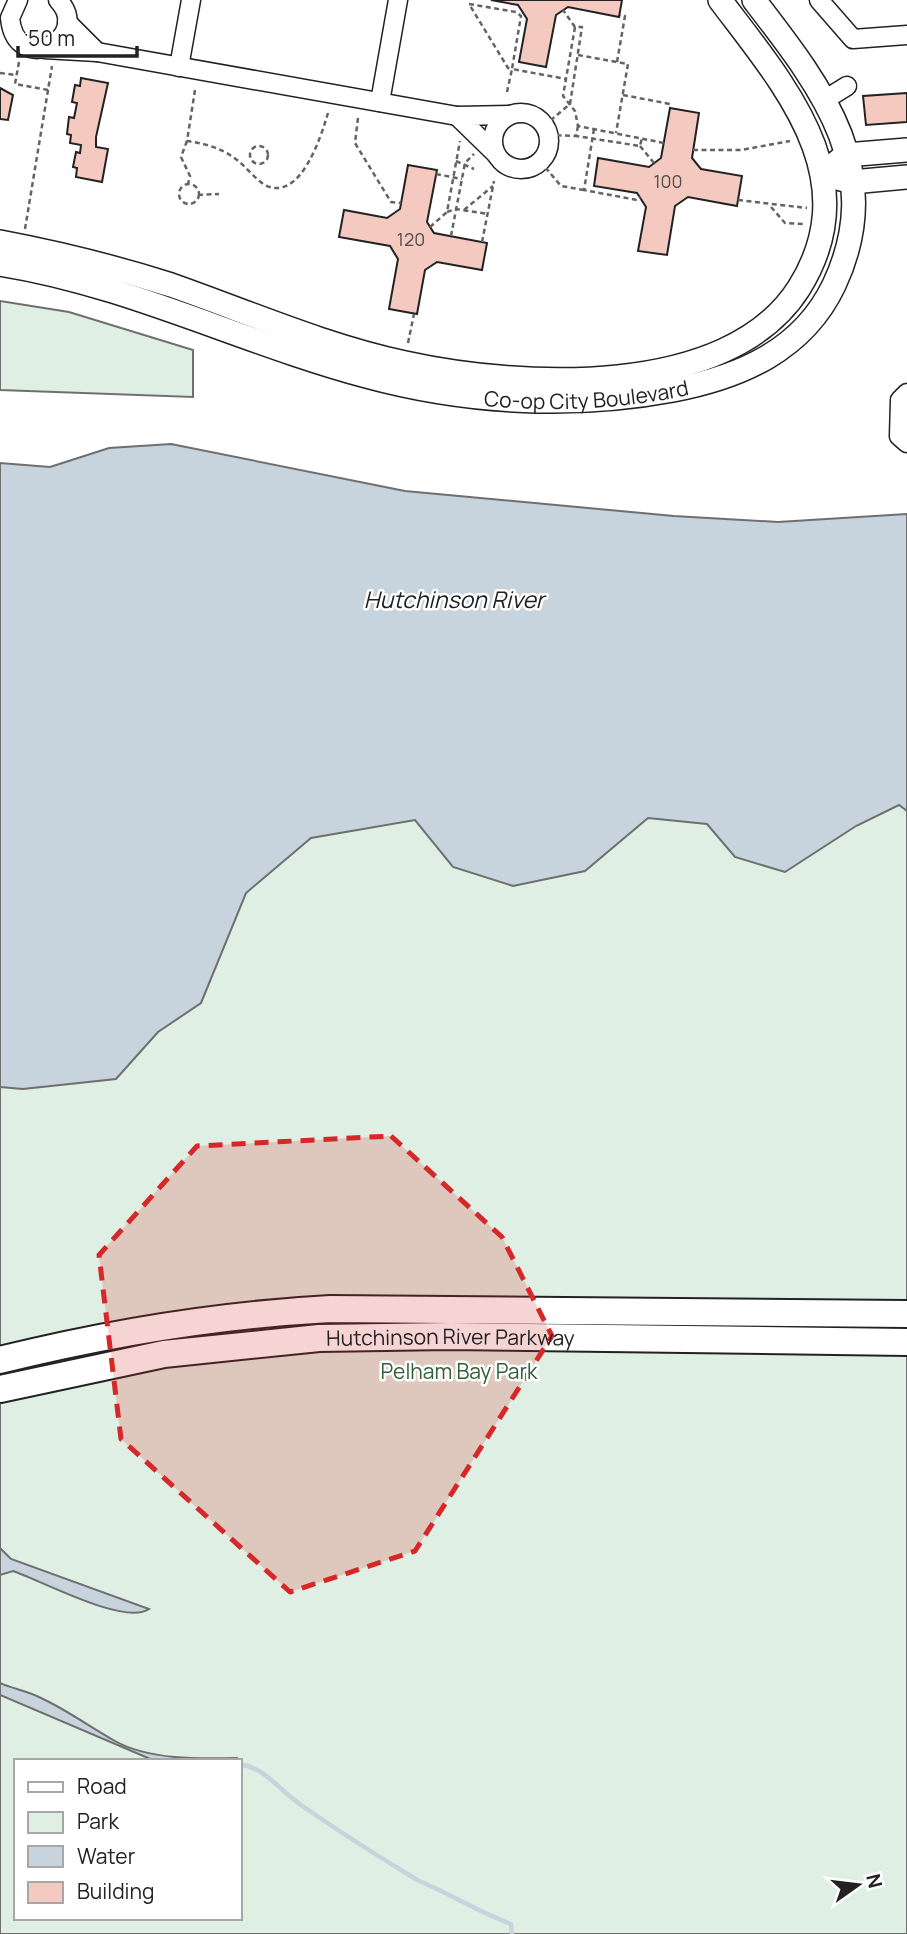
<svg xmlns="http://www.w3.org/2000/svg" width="907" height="1934" viewBox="0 0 907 1934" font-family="Manrope,sans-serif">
<rect width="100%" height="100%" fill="#fff"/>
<g fill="#e0efe3" stroke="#6f6f6f" stroke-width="2" fill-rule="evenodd">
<polygon points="0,301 69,312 193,350 193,397 0,390"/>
<path d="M0,748H907V1934H0ZM16,1761H240V1918H16Z"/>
</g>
<g fill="#c7d3dd" stroke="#6f6f6f" stroke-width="2">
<polygon points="171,444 405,491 674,516 778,522 907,514 907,811 899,805 856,826 785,872 735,857 707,824 648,818 585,871 513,886 453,867 415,820 311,838 246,893 201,1003 158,1032 116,1079 23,1089 0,1087 0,463 50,467 109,448"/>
<path d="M0,1548L11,1559L149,1609C124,1626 40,1580 13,1571L0,1575Z"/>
<path d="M0,1683C13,1689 28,1691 41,1698C67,1710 90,1727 115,1741C149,1760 199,1759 237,1758L238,1761H155L0,1695Z"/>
</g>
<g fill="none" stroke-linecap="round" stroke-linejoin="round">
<path stroke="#c7d3dd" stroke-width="4.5" d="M240,1764C267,1769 280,1791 301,1805C340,1832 379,1857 419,1881C451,1894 478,1912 511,1924L512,1934"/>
</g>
<g fill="#f3c9c0" stroke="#222" stroke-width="2">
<polygon points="491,0 622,0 619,17 568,7 556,15 546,67 519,62 527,19 518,5"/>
<polygon points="81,78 108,83 96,137 96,147 108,149 102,182 76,177 77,168 73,167 76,152 80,153 81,145 70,143 71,135 67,134 69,117 74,118 77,103 72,102 75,85 80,86"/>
<polygon points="0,88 13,95 8,120 0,119"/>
<polygon points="907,93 907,122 866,125 863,96"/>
<polygon points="670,108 699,113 692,158 701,169 742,176 737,206 688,197 675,206 667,255 638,251 646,207 637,193 594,186 598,158 649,167 661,158"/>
<polygon points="408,165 437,170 427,222 434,233 487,243 482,270 437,262 425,270 417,314 389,309 398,259 390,246 339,237 344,210 387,218 400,209"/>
</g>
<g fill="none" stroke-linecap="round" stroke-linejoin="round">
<defs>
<g id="minor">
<path d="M18,0L10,18C16,78 94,38 58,0"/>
<polyline points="819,0 853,39 907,35"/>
<polyline points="44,49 97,52 67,22"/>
<polyline points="97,52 457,116"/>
<polyline points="179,67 191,0"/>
<polyline points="826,99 847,86"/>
<polyline points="380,102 398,0"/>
<circle cx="521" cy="141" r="28"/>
<polyline points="495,153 457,116 510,115"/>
<polyline points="907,393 900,400 899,436 907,443"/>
</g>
<g id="major">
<polyline points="836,163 846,155 907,150"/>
<polyline points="837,178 852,182 907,177"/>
<path d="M0,242C58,253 115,267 171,285C248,312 325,346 405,363C519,388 728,400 799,288C868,178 784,85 720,0"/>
<path id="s1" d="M0,264C127,284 243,343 366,376C465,403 572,409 673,390C741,377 803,350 834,285C888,171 821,87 754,0"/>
</g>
<g id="highway">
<path d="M0,1360C109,1333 218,1315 330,1309L907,1314"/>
<path id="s2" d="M0,1389L164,1354L319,1338L450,1336L907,1342"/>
</g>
</defs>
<use href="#minor" stroke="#222" stroke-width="21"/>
<use href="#major" stroke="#222" stroke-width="26"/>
<use href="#highway" stroke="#222" stroke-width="30"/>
<g stroke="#646464" stroke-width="2.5" stroke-dasharray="5 3.5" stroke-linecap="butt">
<polygon points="469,4 516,12 521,16 512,69 508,68"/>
<polyline points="575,27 563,96 575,111 578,126 664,143"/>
<polyline points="578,55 628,64 616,133"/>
<polyline points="19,62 15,84 48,90"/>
<polyline points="617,62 625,16 620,15"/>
<polyline points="0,73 16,75"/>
<path d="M195,90L187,141C209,144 228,150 245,167C251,173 257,180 265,185C300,203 321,137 328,113"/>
<polyline points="507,92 512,69 566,79"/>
<polyline points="623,95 670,104"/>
<polyline points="358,118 355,143 391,202 401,203"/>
<polyline points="544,126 570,104 582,27 575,27 563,10"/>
<polyline points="578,126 576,136 640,146 642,138"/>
<polyline points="594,129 584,190 637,200 640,197"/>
<polyline points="548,135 576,136"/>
<polyline points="187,141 181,157 190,176 188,184"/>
<circle cx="259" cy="155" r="9"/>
<polyline points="640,146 654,163"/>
<polyline points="693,150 741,150 790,141"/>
<polyline points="456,161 474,169"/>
<polyline points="540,161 561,186 584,190"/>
<polyline points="436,174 462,179"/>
<circle cx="189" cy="194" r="10"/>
<polyline points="198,195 219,194"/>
<polyline points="738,200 807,208"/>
<polyline points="771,207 785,223 803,224"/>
<polyline points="464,210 493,186"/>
<polyline points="447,212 456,209 488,214"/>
<polyline points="430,227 447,212 460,141"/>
<polyline points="25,229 52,66"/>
<polyline points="451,236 465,163 474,154"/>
<polyline points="482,242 494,181"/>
<polyline points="408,343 414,314"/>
</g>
<use href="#minor" stroke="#fff" stroke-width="18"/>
<use href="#major" stroke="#fff" stroke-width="23"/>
<use href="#highway" stroke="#fff" stroke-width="26"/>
</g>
<path fill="#d62828" fill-opacity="0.2" stroke="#d62828" stroke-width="5" stroke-dasharray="14 9" stroke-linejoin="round" d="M391,1136L502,1237L552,1336L415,1551L290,1592L121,1439L99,1255L197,1146Z"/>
<g text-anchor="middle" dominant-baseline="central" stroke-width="5" stroke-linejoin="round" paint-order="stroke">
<g font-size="18" fill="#564c4a">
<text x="668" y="181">100</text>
<text x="411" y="239">120</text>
</g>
<g font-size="21" fill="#222" stroke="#fff">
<text stroke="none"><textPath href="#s1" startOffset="606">Co-op City Boulevard</textPath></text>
<text stroke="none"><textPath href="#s2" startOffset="455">Hutchinson River Parkway</textPath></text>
</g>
<g font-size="21" fill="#2f5e38" stroke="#fff">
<text x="459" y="1371">Pelham Bay Park</text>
</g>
<g font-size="23" font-style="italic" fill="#222" stroke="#fff">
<text x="454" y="599">Hutchinson River</text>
</g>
</g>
<rect x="14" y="1759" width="228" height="161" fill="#ffffff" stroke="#a7a7a7" stroke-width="2"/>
<rect x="28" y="1782" width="35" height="10" fill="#ffffff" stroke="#a7a7a7" stroke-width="2"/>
<text x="77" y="1794" font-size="21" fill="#222222">Road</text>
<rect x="28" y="1812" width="35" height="21" fill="#e0efe3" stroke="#a7a7a7" stroke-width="2"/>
<text x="77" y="1829" font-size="21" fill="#222222">Park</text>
<rect x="28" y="1846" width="35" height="21" fill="#c7d3dd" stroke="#a7a7a7" stroke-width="2"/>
<text x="77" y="1864" font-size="21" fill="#222222">Water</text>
<rect x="28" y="1882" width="35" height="21" fill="#f3c9c0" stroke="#a7a7a7" stroke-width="2"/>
<text x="77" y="1899" font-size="21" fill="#222222">Building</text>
<g transform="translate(858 1885) rotate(76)" stroke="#ffffff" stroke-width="5" paint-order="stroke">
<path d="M0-5L12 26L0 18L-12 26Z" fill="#222222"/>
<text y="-10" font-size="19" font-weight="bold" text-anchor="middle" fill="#222222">N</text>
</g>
<path d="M18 46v10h119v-10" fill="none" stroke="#222222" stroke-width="3.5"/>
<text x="28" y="46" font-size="21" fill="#222222" stroke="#ffffff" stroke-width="5" paint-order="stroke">50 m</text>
</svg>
